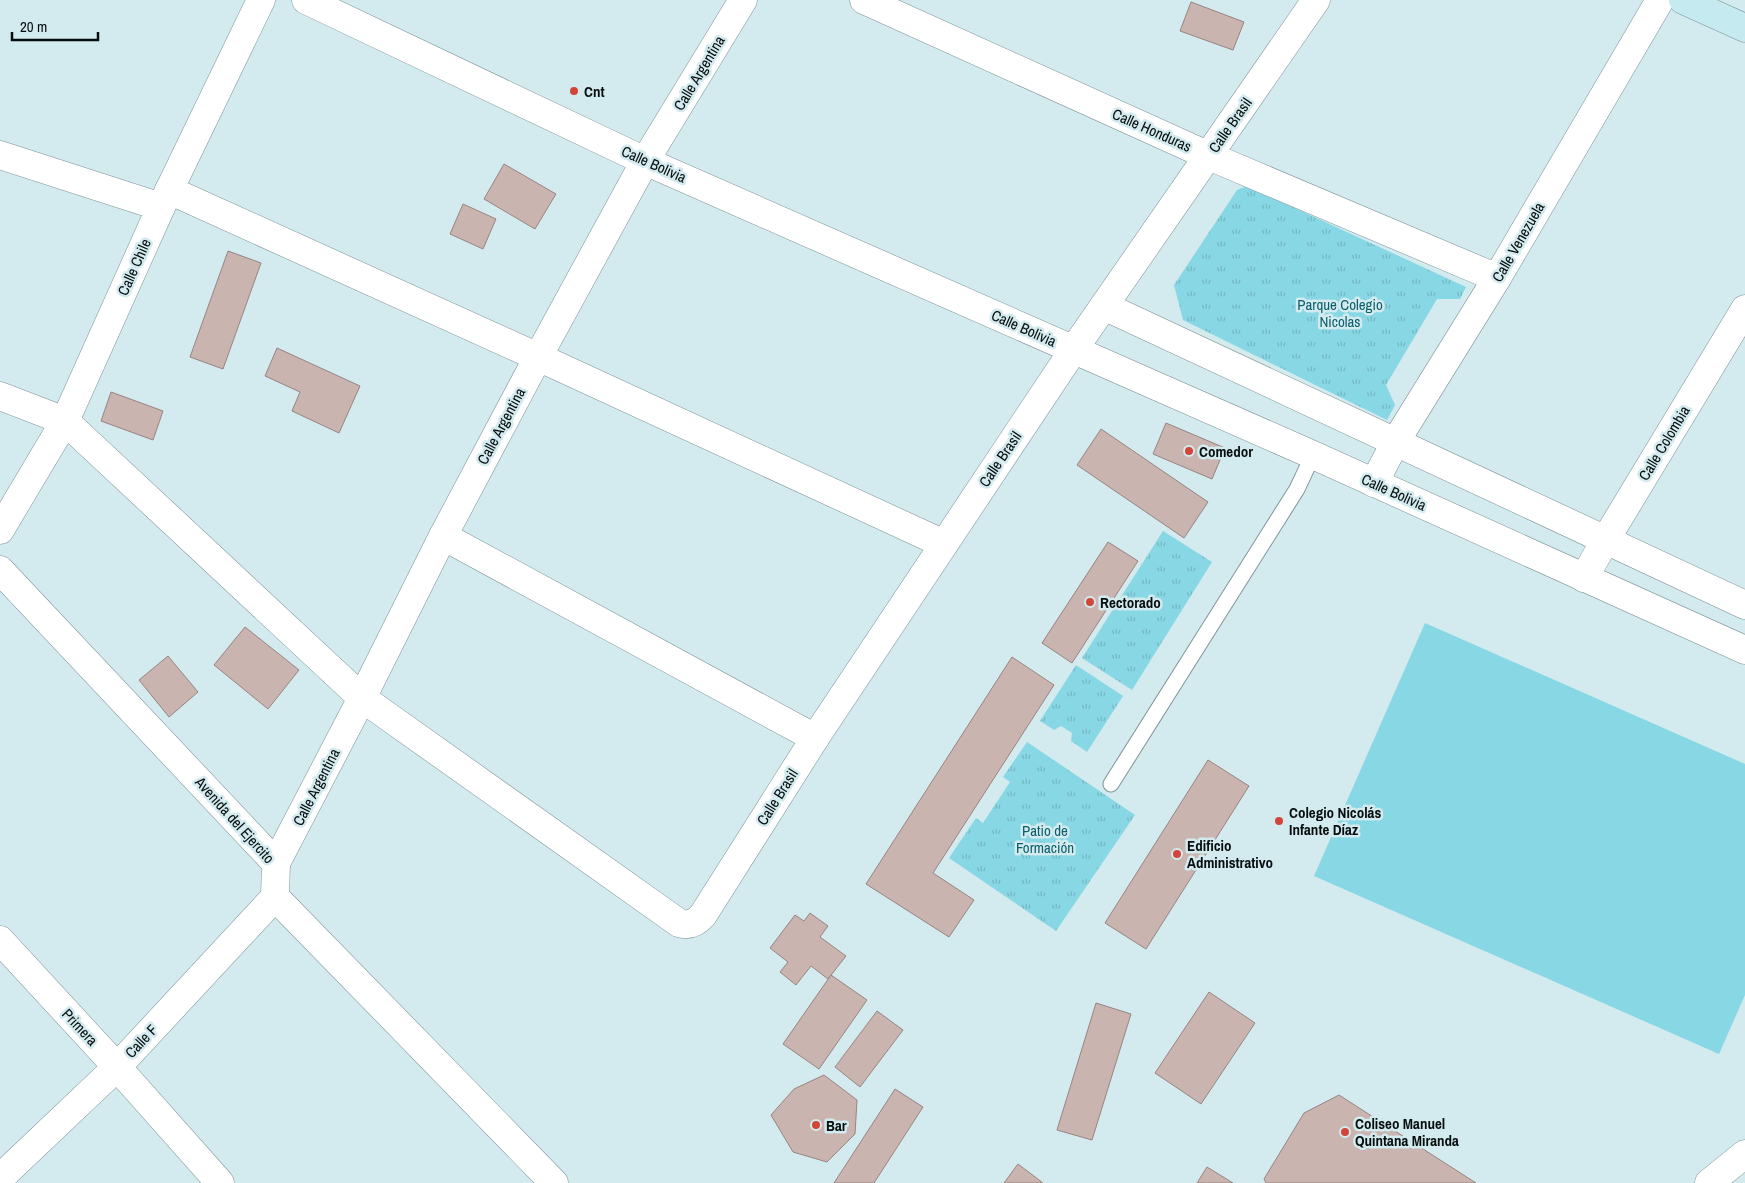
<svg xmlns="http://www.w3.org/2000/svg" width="1745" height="1183" viewBox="0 0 1745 1183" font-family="'Archivo Narrow',sans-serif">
<defs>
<pattern id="grass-tufts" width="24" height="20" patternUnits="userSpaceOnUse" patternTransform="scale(1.25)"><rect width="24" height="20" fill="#88d7e5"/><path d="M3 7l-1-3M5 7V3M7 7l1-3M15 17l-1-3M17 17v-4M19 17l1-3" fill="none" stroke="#74b7c3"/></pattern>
</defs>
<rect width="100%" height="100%" fill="#d3eaee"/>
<g fill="url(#grass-tufts)">
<polygon points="1247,186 1466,287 1460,299 1437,299 1386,385 1395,405 1387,420 1183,320 1174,285 1237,190"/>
<polygon points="1163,531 1212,562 1132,690 1082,658"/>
<polygon points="1076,665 1123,696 1087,752 1071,741 1072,733 1061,726 1054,730 1040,721"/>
<polygon points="1027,742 1135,815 1056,931 949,858 976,818 983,823 1010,782 1003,777"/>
</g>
<polygon fill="#88d7e5" points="1425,623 1745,764 1745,995 1719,1054 1314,876"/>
<g fill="#c9b4b0" stroke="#988481">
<polygon points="1191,2 1244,22 1233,50 1180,31"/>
<polygon points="504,164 556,194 535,229 484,199"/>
<polygon points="463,204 496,219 483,249 450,234"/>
<polygon points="228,251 261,263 223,369 190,357"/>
<polygon points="277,348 360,386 339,433 292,411 300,392 265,376"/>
<polygon points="111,392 163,411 153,440 101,421"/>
<polygon points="1166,423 1225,448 1212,479 1153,454"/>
<polygon points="1101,429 1208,502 1184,538 1077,465"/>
<polygon points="1108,542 1138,561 1072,663 1042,643"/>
<polygon points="245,627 299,670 268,709 214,665"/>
<polygon points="168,656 198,692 169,717 139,680"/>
<polygon points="1012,657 1054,685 933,873 974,900 949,937 866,884"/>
<polygon points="1208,760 1249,786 1146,949 1105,923"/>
<polygon points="810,913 828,926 820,937 846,956 828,979 811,966 796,985 780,972 788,962 770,948 795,915 804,921"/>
<polygon points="831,975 867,1000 819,1069 783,1044"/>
<polygon points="1209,992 1255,1023 1201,1104 1155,1073"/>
<polygon points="1096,1003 1131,1014 1092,1140 1057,1130"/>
<polygon points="877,1011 903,1030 860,1087 835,1067"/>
<polygon points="824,1075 857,1100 855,1134 827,1162 793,1152 771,1115 794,1089"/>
<polygon points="895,1089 923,1107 874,1183 834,1183"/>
<polygon points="1339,1095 1476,1183 1266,1183 1264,1179 1304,1113"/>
<polygon points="1018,1164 1043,1183 1004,1183"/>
<polygon points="1207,1167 1233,1183 1197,1183"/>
</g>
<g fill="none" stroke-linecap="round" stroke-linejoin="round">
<defs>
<polyline id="service" points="1111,784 1297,489 1313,455"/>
<g id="minor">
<polyline points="306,0 645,161 1313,455 1745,650"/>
<polyline points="864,0 1209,156 1497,278"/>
<polyline points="0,155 161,207"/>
<polyline points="169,190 538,357 944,544"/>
<polyline points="1104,306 1745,605"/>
<path d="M0,396L65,421L362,698L679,923C689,926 696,923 703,915L815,738L1074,349L1316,0"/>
<polyline points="1374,483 1396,441 1497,278 1660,0"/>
<polyline points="0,530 65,421 161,207 261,0"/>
<polyline points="443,536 815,738"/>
<polyline points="0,570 276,863 275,897 554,1183"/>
<polyline points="1584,578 1606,539 1745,309"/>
<polyline points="276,863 362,698 443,536 538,357 645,161 743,0"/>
<polyline points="0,940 117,1067 220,1183"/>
<polyline points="0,1178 117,1067 275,897"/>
<polyline points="1709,1183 1745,1154"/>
</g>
<polyline id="secondary" points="1683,0 1745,28"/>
</defs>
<use href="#service" stroke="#7e9397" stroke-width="17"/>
<use href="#minor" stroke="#7e9397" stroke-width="29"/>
<use href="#secondary" stroke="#7e9397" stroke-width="29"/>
<use href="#service" stroke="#fff" stroke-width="15"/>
<use href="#minor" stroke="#fff" stroke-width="28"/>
<use href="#secondary" stroke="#c5eaf0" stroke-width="28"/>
</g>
<g fill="#d24538" stroke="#d3eaee" stroke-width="2">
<circle cx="574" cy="91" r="5"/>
<circle cx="1189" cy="451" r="5"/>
<circle cx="1090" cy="602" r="5"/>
<circle cx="1279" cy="821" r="5"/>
<circle cx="1177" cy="854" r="5"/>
<circle cx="816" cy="1125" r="5"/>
<circle cx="1345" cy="1132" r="5"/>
</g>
<g text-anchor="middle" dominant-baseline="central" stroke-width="5" stroke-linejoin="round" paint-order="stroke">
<g font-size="15" fill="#060d0e" stroke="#d3eaee">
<text transform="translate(699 73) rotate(-59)">Calle Argentina</text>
<text transform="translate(1230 125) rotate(-55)">Calle Brasil</text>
<text transform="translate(1152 130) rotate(24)">Calle Honduras</text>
<text transform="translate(654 164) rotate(24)">Calle Bolivia</text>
<text transform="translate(1518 242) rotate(-60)">Calle Venezuela</text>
<text transform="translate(134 267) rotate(-66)">Calle Chile</text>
<text transform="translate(1024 328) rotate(24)">Calle Bolivia</text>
<text transform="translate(501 426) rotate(-62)">Calle Argentina</text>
<text transform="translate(1664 443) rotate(-59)">Calle Colombia</text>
<text transform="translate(1000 459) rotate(-56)">Calle Brasil</text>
<text transform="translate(1394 492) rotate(24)">Calle Bolivia</text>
<text transform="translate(316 787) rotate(-63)">Calle Argentina</text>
<text transform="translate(777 797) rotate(-58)">Calle Brasil</text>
<text transform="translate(235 820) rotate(48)">Avenida del Ejercito</text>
<text transform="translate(80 1027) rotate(47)">Primera</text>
<text transform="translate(141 1041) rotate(-47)">Calle F</text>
</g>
<g font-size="15" font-weight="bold" fill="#060d0e" stroke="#d3eaee" text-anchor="start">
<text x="584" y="91">Cnt</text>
<text x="1199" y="451">Comedor</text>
<text x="1100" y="602">Rectorado</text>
<text x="1289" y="812">Colegio Nicolás<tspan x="1289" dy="17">Infante Díaz</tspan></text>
<text x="1187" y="845">Edificio<tspan x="1187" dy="17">Administrativo</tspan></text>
<text x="1355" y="1123">Coliseo Manuel<tspan x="1355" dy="17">Quintana Miranda</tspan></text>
<text x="826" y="1125">Bar</text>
</g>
<g font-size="15" fill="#0a5f6b" stroke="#d3eaee">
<text x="1340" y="304">Parque Colegio<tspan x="1340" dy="17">Nicolas</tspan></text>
<text x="1045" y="830">Patio de<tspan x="1045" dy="17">Formación</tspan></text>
</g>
</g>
<path d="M12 32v8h86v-8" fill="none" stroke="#060d0e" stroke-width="2.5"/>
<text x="20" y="32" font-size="15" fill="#060d0e" stroke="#d3eaee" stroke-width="4" paint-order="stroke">20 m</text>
</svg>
